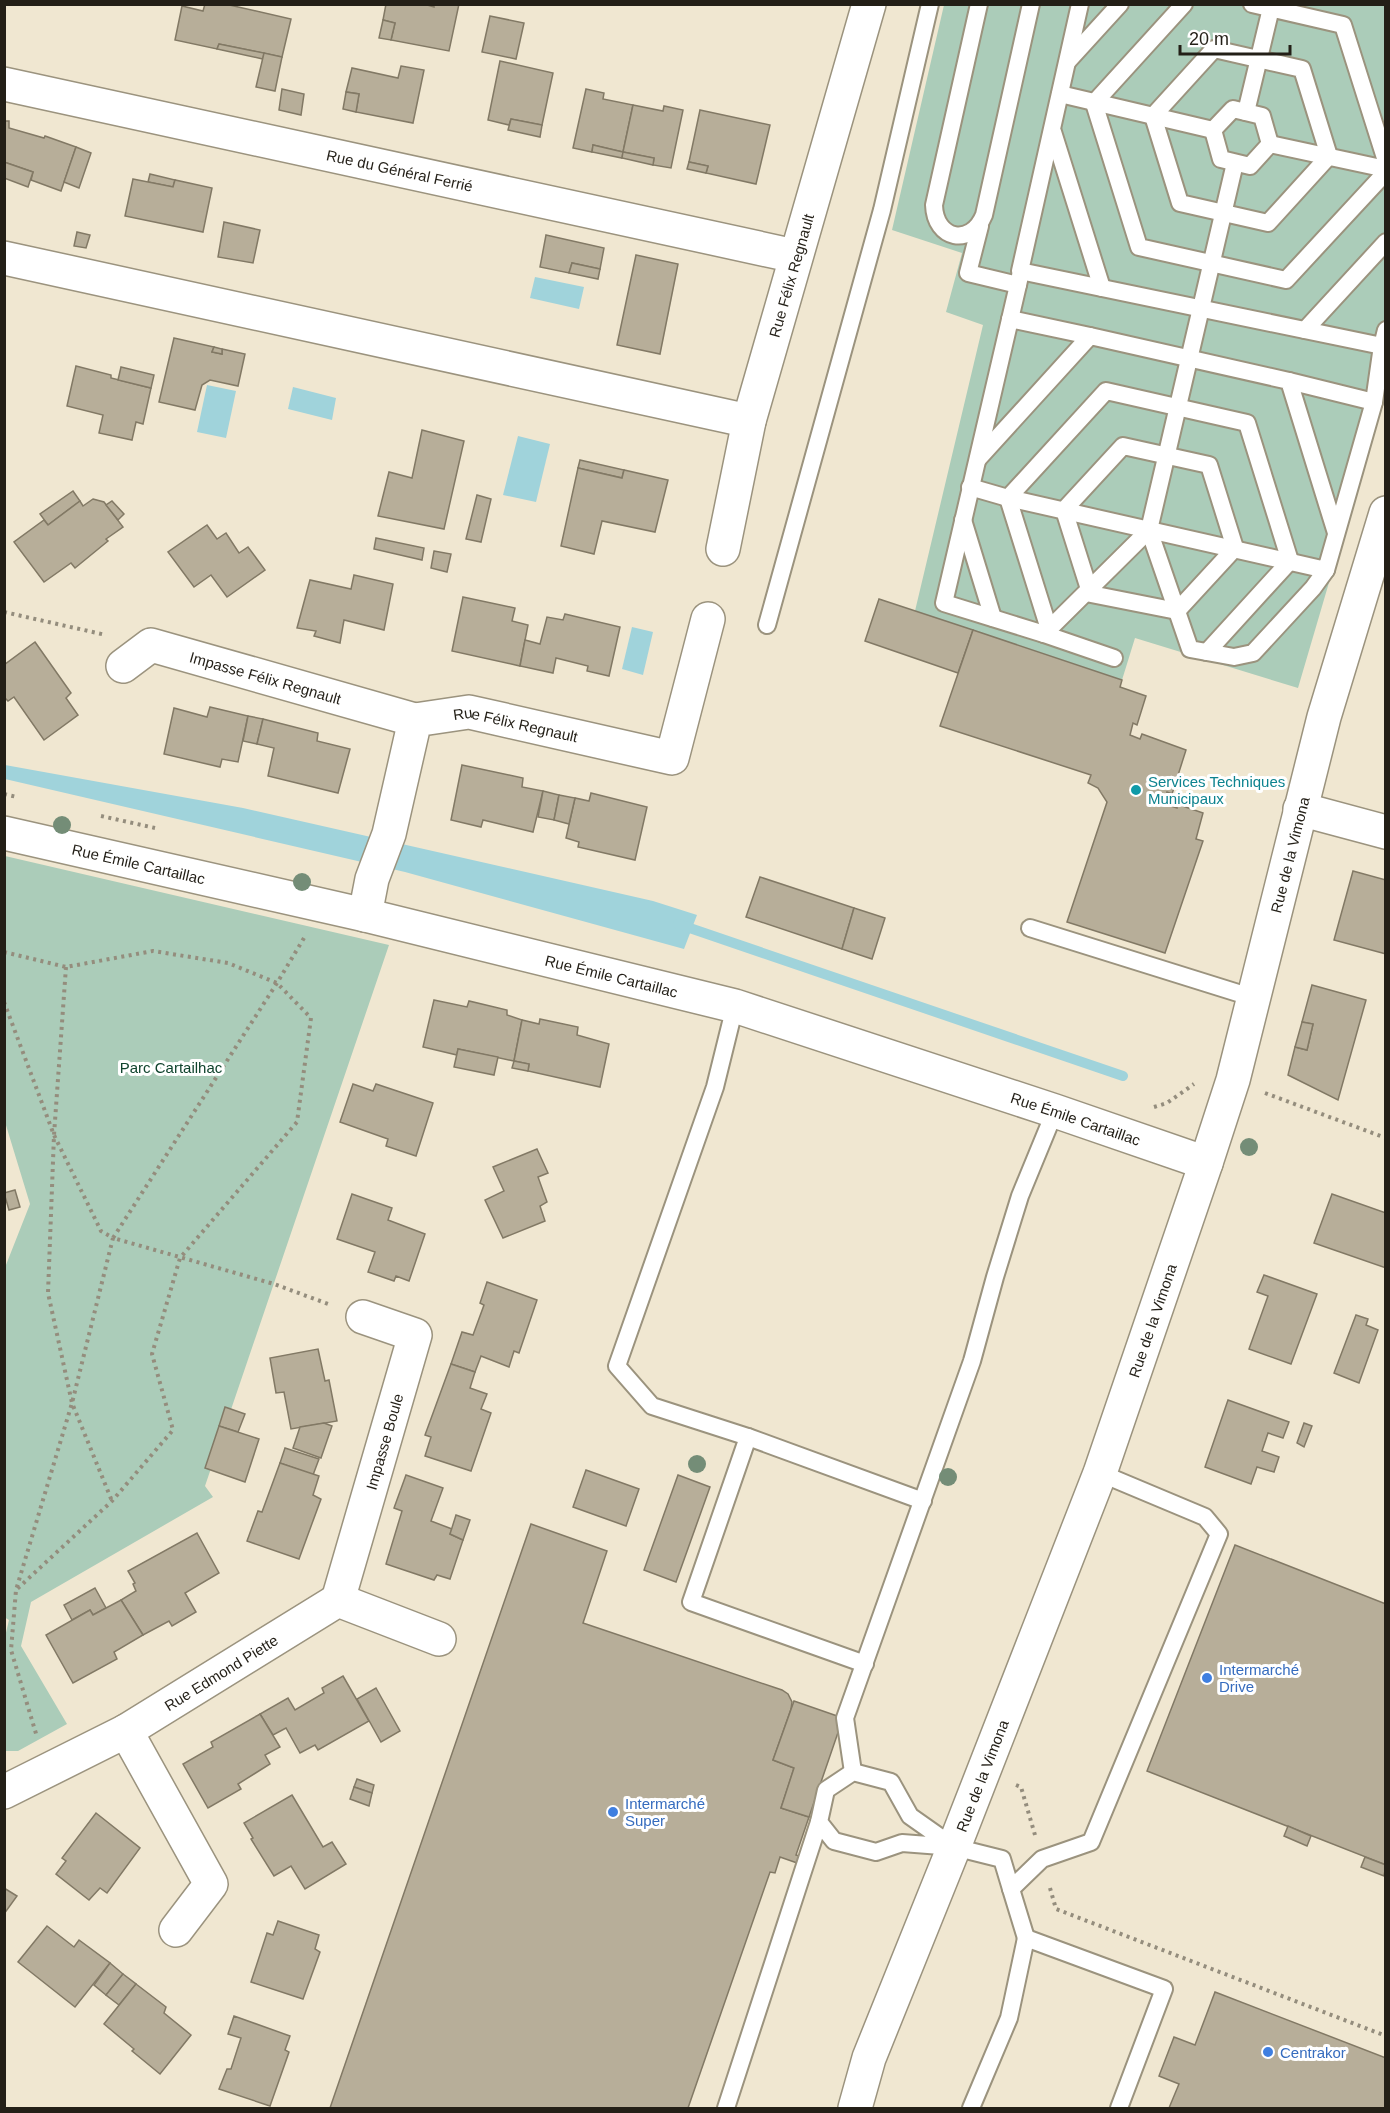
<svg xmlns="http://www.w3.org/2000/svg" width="1390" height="2113" viewBox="0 0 1390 2113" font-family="Helvetica,sans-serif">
<rect width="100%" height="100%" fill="#f0e7d1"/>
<g fill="#abccb9">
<polygon points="944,5 1385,5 1385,392 1298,688 1135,638 1122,680 915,611 983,325 946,312 962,253 892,230"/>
<polygon points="5,856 389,945 205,1486 213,1497 31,1602 21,1646 67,1724 18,1751 4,1751 4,1641 9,1620 4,1617 4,1270 30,1204 5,1122"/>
</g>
<g fill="#a0d3db">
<polygon points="535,277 584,287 579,309 530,298"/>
<polygon points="207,385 236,391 226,438 197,432"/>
<polygon points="293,387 336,398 332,420 288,409"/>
<polygon points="518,436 550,444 536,502 503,495"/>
<polygon points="632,627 653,632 643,675 622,669"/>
<polygon points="5,765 243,808 653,901 697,915 684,949 405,872 5,779"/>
</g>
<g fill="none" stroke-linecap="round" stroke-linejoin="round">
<polyline stroke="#a0d3db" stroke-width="10" points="678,924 1123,1076"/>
</g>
<g fill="#b7ae99" stroke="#827965" stroke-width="1.5">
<polygon points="205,4 225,4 291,19 282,57 219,44 217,49 175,40 182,6 203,11"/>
<polygon points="386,4 424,4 434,7 434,4 459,4 449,51 391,40 395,23 383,20"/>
<polygon points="490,16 524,23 516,59 482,52"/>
<polygon points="383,20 395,23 391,40 379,38"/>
<polygon points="219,44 264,53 263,59 217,49"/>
<polygon points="264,53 282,57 275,91 256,87"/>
<polygon points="500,61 553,73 542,125 511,119 509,125 488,120"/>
<polygon points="401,66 424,70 413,123 356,112 359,94 346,92 352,68 398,78"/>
<polygon points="282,89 304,94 301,115 279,110"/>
<polygon points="586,89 604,93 603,99 633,105 623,152 593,145 592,152 573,148"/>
<polygon points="346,92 359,94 356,112 343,109"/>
<polygon points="633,105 663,111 664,106 683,110 671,168 653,165 654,158 623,152"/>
<polygon points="700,110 770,125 756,184 706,173 708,166 689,162"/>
<polygon points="511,119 542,125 540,137 508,130"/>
<polygon points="4,121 9,121 9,128 44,138 45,136 76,147 61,191 31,180 33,172 4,162"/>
<polygon points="593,145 623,152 622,158 592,152"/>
<polygon points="76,147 91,153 79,188 64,182"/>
<polygon points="623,152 654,158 653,165 622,158"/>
<polygon points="4,162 33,172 28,187 4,178"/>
<polygon points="689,162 708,166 706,173 687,169"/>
<polygon points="150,174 175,180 173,187 148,182"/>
<polygon points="133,179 173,187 175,180 212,188 203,232 125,216"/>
<polygon points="224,222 260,230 253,263 218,257"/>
<polygon points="77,232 90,235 86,248 74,246"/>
<polygon points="546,235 604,248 600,269 572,263 569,273 540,267"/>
<polygon points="636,255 678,264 660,354 617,345"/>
<polygon points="572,263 600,269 598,279 569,273"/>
<polygon points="174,338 214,347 212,352 222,354 222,349 245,354 238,386 210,380 202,385 195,410 159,402"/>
<polygon points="214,347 222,349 222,354 212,352"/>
<polygon points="76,366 111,375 111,378 151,388 143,424 136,422 132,440 99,433 103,415 67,406"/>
<polygon points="121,367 154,375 151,388 118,380"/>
<polygon points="422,430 464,441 444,529 378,516 389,472 412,478"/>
<polygon points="580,460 624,470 622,478 578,468"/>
<polygon points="578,468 622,478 624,470 668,480 655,532 602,521 594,554 561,546"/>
<polygon points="73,491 80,501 48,525 40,514"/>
<polygon points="477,495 491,499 481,542 466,539"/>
<polygon points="93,499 104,502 123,527 106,539 108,541 75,568 71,563 44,582 14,542 44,520 48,525 80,501 83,506"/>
<polygon points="112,501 124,514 118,520 106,505"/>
<polygon points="207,525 217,539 226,533 239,553 248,547 265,570 227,597 211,575 194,587 168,552"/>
<polygon points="376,538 424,548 422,560 374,549"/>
<polygon points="434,551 451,554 447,572 431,568"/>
<polygon points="354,575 393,584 384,630 344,620 340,643 314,636 316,631 297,628 310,580 351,589"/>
<polygon points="463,597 515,608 512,621 528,625 520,666 452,651"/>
<polygon points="879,599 973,630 958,673 865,641"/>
<polygon points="565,614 620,627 609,676 587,671 588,666 556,658 553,673 520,666 525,640 540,644 547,617 563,620"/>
<polygon points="973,630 1122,680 1120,687 1146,696 1137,725 1133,723 1130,735 1140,739 1142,734 1186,750 1172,794 1167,792 1164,804 1177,808 1177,804 1203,813 1196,839 1203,841 1165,953 1067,922 1107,802 1098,788 1088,783 1091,775 940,726"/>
<polygon points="35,642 71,693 66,698 78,715 44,740 14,697 8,701 4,697 4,665"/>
<polygon points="210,707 248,716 238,762 222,759 220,767 164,754 174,708 207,717"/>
<polygon points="248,716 263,719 257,744 243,741"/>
<polygon points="263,719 318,733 317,741 350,749 338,793 268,776 274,748 257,744"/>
<polygon points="462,765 523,778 522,787 543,791 533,832 483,820 481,827 451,820"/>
<polygon points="543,791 559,795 554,820 538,817"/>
<polygon points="591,793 647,807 635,860 578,847 579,842 566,838 575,798 589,801"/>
<polygon points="559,795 575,798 569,824 554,820"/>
<polygon points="1353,871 1386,880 1386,954 1334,940"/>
<polygon points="760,877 854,908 842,949 746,917"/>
<polygon points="854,908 885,918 872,959 842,949"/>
<polygon points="1312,985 1366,1000 1338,1100 1288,1075 1295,1047 1307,1050 1313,1024 1302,1022"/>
<polygon points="434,1000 467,1007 469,1001 507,1010 507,1015 522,1020 514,1061 458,1049 457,1055 423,1047"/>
<polygon points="540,1019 578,1027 577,1035 609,1044 600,1087 528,1071 529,1064 514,1061 522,1020 539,1024"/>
<polygon points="1302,1022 1313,1024 1307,1050 1295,1047"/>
<polygon points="458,1049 498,1057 494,1075 454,1067"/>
<polygon points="514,1061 529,1064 528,1071 512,1068"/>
<polygon points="353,1084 373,1091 376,1084 433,1103 416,1156 386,1146 388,1139 340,1122"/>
<polygon points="537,1149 548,1173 538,1177 547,1202 540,1206 545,1221 503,1238 485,1200 504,1191 493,1167"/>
<polygon points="15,1190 20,1207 9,1210 4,1193"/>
<polygon points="352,1194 392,1208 388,1220 425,1234 409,1281 396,1276 394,1281 368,1272 375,1252 337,1239"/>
<polygon points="1332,1194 1386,1213 1386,1268 1314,1243"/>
<polygon points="1264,1275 1317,1294 1291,1364 1249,1349 1268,1296 1257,1292"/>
<polygon points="487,1282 537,1300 519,1353 514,1351 509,1367 481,1356 475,1372 451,1364 462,1332 473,1335 484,1305 480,1303"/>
<polygon points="1356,1315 1368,1319 1366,1325 1378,1330 1359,1383 1334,1373"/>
<polygon points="318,1349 325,1381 329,1380 337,1421 291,1429 284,1392 276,1393 270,1358"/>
<polygon points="451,1364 475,1372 470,1388 487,1394 481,1409 491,1413 471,1471 425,1456 431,1437 425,1435"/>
<polygon points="1228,1400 1289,1422 1283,1438 1268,1433 1262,1451 1279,1457 1274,1472 1257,1467 1251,1484 1205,1467"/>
<polygon points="225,1407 245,1414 238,1432 219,1426"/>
<polygon points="324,1423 332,1426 321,1458 293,1448 300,1427"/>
<polygon points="1304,1423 1312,1426 1304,1447 1297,1443"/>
<polygon points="219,1426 259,1439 245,1482 205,1468"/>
<polygon points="285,1448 319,1459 313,1475 280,1463"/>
<polygon points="280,1463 319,1476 313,1495 321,1499 299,1559 247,1541 258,1511 262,1512"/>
<polygon points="586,1470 639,1489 626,1526 573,1507"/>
<polygon points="406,1475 443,1488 431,1521 452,1529 450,1534 463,1540 450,1579 437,1575 434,1580 386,1564 402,1511 394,1508"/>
<polygon points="678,1475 710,1487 676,1582 644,1570"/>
<polygon points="456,1515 470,1520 463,1540 450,1534"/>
<polygon points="531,1524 607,1551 583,1623 782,1690 788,1694 792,1702 791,1709 773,1760 794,1768 781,1808 809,1817 796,1855 802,1857 800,1864 780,1857 775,1873 770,1872 688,2108 330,2108"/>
<polygon points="197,1533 219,1573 185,1593 196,1612 172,1626 169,1621 143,1635 121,1600 136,1591 133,1584 135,1583 128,1571"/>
<polygon points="1235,1545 1386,1604 1386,1865 1147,1771"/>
<polygon points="95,1588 106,1608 93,1615 90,1610 72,1620 64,1605"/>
<polygon points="121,1600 143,1635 114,1652 117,1659 73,1683 46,1635 90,1610 93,1615"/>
<polygon points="343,1676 369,1721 318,1750 315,1745 300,1753 286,1728 273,1735 260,1714 288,1698 295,1710 324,1693 322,1688"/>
<polygon points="376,1688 400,1731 381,1742 357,1699"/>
<polygon points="794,1701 843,1718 809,1817 781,1808 794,1768 773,1760"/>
<polygon points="260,1714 280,1747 265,1755 270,1764 238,1784 241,1789 208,1808 183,1764 213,1747 211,1742"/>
<polygon points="357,1779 374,1785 372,1793 354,1787"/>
<polygon points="354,1787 372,1793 369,1806 350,1799"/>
<polygon points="292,1795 323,1847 332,1842 346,1864 305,1889 291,1866 274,1876 251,1839 253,1838 244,1823"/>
<polygon points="96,1813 140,1848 107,1893 100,1888 89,1900 56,1874 66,1861 62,1858"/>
<polygon points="1288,1826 1311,1836 1307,1846 1284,1836"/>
<polygon points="1365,1857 1386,1865 1384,1876 1361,1867"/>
<polygon points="4,1888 17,1896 4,1914"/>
<polygon points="278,1921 319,1935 315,1949 320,1952 303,1999 251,1982 267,1933 273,1935"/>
<polygon points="47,1926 74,1947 79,1940 110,1963 75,2007 18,1962"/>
<polygon points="110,1963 123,1974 106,1995 94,1985"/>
<polygon points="123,1974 136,1984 119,2005 106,1995"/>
<polygon points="136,1984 166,2007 164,2013 191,2035 160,2074 132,2051 134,2049 104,2024"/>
<polygon points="1215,1992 1386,2058 1386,2108 1169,2108 1179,2084 1159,2076 1174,2037 1195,2045"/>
<polygon points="234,2016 290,2036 285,2050 289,2052 270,2106 219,2089 227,2069 231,2069 241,2038 228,2034"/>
</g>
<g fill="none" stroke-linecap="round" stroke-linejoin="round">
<defs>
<g id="lane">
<path d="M979,4L934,205C935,240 971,247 984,215L1031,4"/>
<polyline points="1080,4 1020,271 1382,346 1386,330"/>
<polyline points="1184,4 1094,103 1139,247 1286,280 1386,172"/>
<polyline points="1252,4 1343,25 1386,161"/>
<polygon points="1214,49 1302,69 1329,156 1268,223 1180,203 1153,116"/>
<polyline points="1068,61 1120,4"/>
<polyline points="1060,94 1213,130"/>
<polygon points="1233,109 1262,116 1270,144 1250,166 1221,159 1213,130"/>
<polyline points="1246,112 1272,4"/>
<polyline points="1053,132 1102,288"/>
<polyline points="1270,144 1386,169"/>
<polyline points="1235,163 1149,530 1190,649 1234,657 1253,653 1313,588 1326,570"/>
<polyline points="980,226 968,273 1018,285 1020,276"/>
<polyline points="1018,285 944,603 1044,634 1149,530"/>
<polyline points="1010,319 1090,336"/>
<polyline points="1305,330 1386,242"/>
<polyline points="1289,381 1374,402"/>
<polygon points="1123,446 1209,465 1235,548 1177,611 1091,594 1089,589 1064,510"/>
<polyline points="978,459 1090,336 1289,381 1336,533"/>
<polyline points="970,487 1008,498 1326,570 1374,402 1382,346"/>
<polyline points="963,520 993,618"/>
<polyline points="767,625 882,210 930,4"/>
<polyline points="1049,629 1008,498 1106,391 1247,423 1290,561 1207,652"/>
<polyline points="1044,634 1114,658"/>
<polyline points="1030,928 1254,998"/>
<polyline points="735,1006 715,1087 617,1366 652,1406 748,1437 923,1501"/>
<polyline points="748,1437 691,1602 865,1664"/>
<polyline points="853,1772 845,1718 972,1361 995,1277 1020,1196 1055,1111"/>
<polyline points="954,1847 910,1816 891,1782 853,1772 826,1790 819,1822 834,1841 876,1852 902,1843 954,1847 1002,1859 1011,1889 1042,1859 1091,1842 1219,1534 1205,1517 1100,1473"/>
<polyline points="1011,1889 1026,1938"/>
<polyline points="726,2108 819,1822"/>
<polyline points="971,2108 1009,2018 1026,1938 1164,1989 1119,2108"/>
</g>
<g id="street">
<path id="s1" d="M4,84L795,256"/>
<polyline points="4,258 749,421"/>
<path id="s2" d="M723,549L749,421L869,4"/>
<path id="s3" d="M123,666L151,645L415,720"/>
<polyline points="1300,809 1386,832"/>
<path id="s4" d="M4,833L365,915L735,1006L1055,1111L1206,1163"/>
<path id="s5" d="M365,915L372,879L389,834L415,720L469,712L672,758L708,619"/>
<path id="s6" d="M338,1600L415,1335L363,1317"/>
<polyline points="126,1731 211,1884 176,1930"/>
<path id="s7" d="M4,1792L126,1731L338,1600L439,1639"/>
</g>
<g id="secondary">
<path id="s8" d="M855,2108L869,2058L954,1847L1100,1473L1206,1163L1233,1080L1324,717L1386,513"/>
</g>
</defs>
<use href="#lane" stroke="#9b937e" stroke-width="20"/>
<use href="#street" stroke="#9b937e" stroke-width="36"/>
<use href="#secondary" stroke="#9b937e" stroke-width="36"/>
<g stroke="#948d7d" stroke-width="4" stroke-dasharray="3 4.5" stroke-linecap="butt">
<polyline points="4,612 106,635"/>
<polyline points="4,794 17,797"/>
<polyline points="101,816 155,828"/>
<polyline points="304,938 277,983 113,1238 274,1284 331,1305"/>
<polyline points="4,952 66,967 153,951 228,963 277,983 311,1018 297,1122 180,1258 152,1354 173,1430 112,1501 16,1590"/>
<polyline points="66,967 54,1135 48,1293 72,1403 112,1501"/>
<polyline points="4,1002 54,1135 101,1231 113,1238 72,1403 16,1590 11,1650 37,1737"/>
<polyline points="1265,1093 1386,1138"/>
<polyline points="1154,1107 1167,1103 1194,1084"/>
<polyline points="1016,1785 1021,1787 1035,1835"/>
<polyline points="1050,1888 1056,1909 1386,2036"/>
</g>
<use href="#lane" stroke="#fff" stroke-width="16"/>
<use href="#street" stroke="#fff" stroke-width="33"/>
<use href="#secondary" stroke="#fff" stroke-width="33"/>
</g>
<g fill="#748d77">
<circle cx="62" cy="825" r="9"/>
<circle cx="302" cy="882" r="9"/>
<circle cx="1249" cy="1147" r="9"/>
<circle cx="697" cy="1464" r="9"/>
<circle cx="948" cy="1477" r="9"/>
</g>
<circle fill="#0f9aa8" stroke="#fff" stroke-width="2" cx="1136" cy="790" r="6"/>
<g fill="#3f7fe0" stroke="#fff" stroke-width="2">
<circle cx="1207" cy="1678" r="6"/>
<circle cx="613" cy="1812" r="6"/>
<circle cx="1268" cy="2052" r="6"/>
</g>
<g text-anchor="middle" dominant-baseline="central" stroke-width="6" stroke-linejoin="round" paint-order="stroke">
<g font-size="15" fill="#231f17" stroke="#fff">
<text stroke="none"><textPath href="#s1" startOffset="405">Rue du Général Ferrié</textPath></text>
<text stroke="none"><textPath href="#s2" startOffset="282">Rue Félix Regnault</textPath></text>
<text stroke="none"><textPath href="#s3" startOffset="154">Impasse Félix Regnault</textPath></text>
<text stroke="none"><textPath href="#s5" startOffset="304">Rue Félix Regnault</textPath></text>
<text stroke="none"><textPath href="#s8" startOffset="1328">Rue de la Vimona</textPath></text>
<text stroke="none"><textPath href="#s4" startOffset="138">Rue Émile Cartaillac</textPath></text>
<text stroke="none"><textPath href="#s4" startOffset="624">Rue Émile Cartaillac</textPath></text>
<text stroke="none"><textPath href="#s4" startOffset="1110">Rue Émile Cartaillac</textPath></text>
<text stroke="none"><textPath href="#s8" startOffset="842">Rue de la Vimona</textPath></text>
<text stroke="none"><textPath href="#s6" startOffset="165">Impasse Boule</textPath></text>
<text stroke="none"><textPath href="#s7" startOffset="248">Rue Edmond Piette</textPath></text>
<text stroke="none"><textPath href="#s8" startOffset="356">Rue de la Vimona</textPath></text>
</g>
<g font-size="15" fill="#0d838f" stroke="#fff" text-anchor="start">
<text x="1148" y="781">Services Techniques<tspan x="1148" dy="17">Municipaux</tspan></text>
</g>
<g font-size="15" fill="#0f432d" stroke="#fff">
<text x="171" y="1067">Parc Cartailhac</text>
</g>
<g font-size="15" fill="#366cbe" stroke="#fff" text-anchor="start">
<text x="1219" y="1669">Intermarché<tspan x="1219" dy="17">Drive</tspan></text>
<text x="625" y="1803">Intermarché<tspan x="625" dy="17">Super</tspan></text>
<text x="1280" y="2052">Centrakor</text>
</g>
</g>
<rect width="1390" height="2113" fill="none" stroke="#231f17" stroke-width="12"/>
<path d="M1180 45v9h110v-9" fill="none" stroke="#231f17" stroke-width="3"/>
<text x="1189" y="45" font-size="18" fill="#231f17" stroke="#ffffff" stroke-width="4.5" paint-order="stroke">20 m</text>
</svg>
